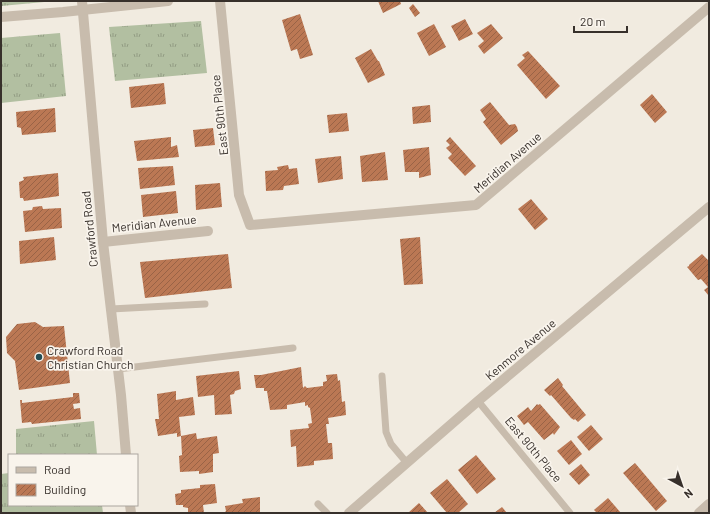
<svg xmlns="http://www.w3.org/2000/svg" width="710" height="514" viewBox="0 0 710 514" font-family="Barlow,sans-serif">
<defs>
<pattern id="grass-tufts" width="24" height="20" patternUnits="userSpaceOnUse"><rect width="24" height="20" fill="#b2bfa1"/><path d="M3 7l-1-3M5 7V3M7 7l1-3M15 17l-1-3M17 17v-4M19 17l1-3" fill="none" stroke="#929c83"/></pattern>
<pattern id="building-hatch" width="6" height="6" patternUnits="userSpaceOnUse"><rect width="6" height="6" fill="#bb7854"/><path d="M-1 1l2-2M0 6l6-6M5 7l2-2" fill="none" stroke="#996346"/></pattern>
</defs>
<rect width="100%" height="100%" fill="#f1ebe0"/>
<g fill="url(#grass-tufts)">
<polygon points="1,1 55,1 1,6"/>
<polygon points="201,21 207,73 115,81 109,27"/>
<polygon points="60,33 66,96 1,103 1,38"/>
<polygon points="94,421 97,455 16,455 16,429"/>
<polygon points="9,473 9,505 102,505 103,513 1,513 1,474"/>
</g>
<g fill="url(#building-hatch)">
<polygon points="378,1 400,1 401,4 383,13"/>
<polygon points="413,4 420,13 415,17 409,8"/>
<polygon points="300,14 313,55 300,59 297,49 291,51 282,20"/>
<polygon points="465,19 473,34 459,41 451,26"/>
<polygon points="434,24 446,47 429,56 417,33"/>
<polygon points="491,24 503,38 484,54 478,46 484,41 477,33"/>
<polygon points="371,49 378,61 379,61 385,75 368,83 355,58"/>
<polygon points="528,51 560,86 546,99 517,65 525,58 522,55"/>
<polygon points="164,83 166,104 131,108 129,87"/>
<polygon points="652,94 667,112 655,123 640,105"/>
<polygon points="490,102 509,125 515,124 517,127 518,131 501,145 483,122 486,119 480,110"/>
<polygon points="430,105 431,122 413,124 412,107"/>
<polygon points="55,108 56,132 22,135 21,128 17,127 16,112"/>
<polygon points="347,113 349,131 329,133 327,115"/>
<polygon points="213,128 215,145 195,147 193,130"/>
<polygon points="171,137 171,147 177,145 179,157 137,161 134,141"/>
<polygon points="450,137 476,166 465,176 448,158 452,154 446,148 450,145 446,141"/>
<polygon points="429,147 431,175 419,178 419,172 405,172 403,150"/>
<polygon points="385,152 388,180 362,182 360,156"/>
<polygon points="341,156 343,179 318,183 315,159"/>
<polygon points="288,165 289,169 297,168 299,184 284,186 283,190 266,191 265,171 278,170 277,167"/>
<polygon points="173,166 175,185 140,189 138,168"/>
<polygon points="58,173 59,196 24,201 23,198 20,198 19,182 24,180 23,177"/>
<polygon points="220,183 222,207 196,210 195,185"/>
<polygon points="176,191 178,213 143,217 141,195"/>
<polygon points="531,199 548,219 535,230 518,209"/>
<polygon points="42,206 43,209 61,208 62,228 25,232 23,211 32,210 33,207"/>
<polygon points="54,237 56,260 20,264 19,241"/>
<polygon points="420,237 423,284 404,285 400,239"/>
<polygon points="228,254 232,288 145,298 140,262"/>
<polygon points="702,254 709,261 709,296 704,290 708,287 701,279 698,280 687,267 689,266 689,265"/>
<polygon points="35,322 43,327 64,326 70,383 19,390 15,361 7,353 6,337 17,324"/>
<polygon points="301,367 303,388 305,386 307,388 323,386 323,382 327,381 326,375 337,374 338,381 340,380 342,402 345,401 346,415 328,418 329,424 326,424 328,443 332,443 333,459 314,461 314,465 297,467 296,446 291,447 290,430 309,428 308,424 312,423 310,408 308,407 308,405 305,406 305,402 287,405 287,409 270,410 267,391 264,391 264,388 256,388 254,375 261,375"/>
<polygon points="239,371 241,389 235,391 234,394 230,395 232,414 215,415 214,395 198,397 196,376"/>
<polygon points="558,378 563,385 562,386 586,415 578,422 575,419 574,420 571,418 551,395 550,396 544,390"/>
<polygon points="176,391 176,400 193,397 195,415 179,417 181,436 177,437 177,433 158,436 155,419 159,419 157,394"/>
<polygon points="73,393 79,393 80,403 73,404 74,409 80,408 81,419 32,424 31,422 22,423 20,400 22,400 22,403 73,397"/>
<polygon points="537,404 538,405 540,404 560,427 554,435 553,433 544,440 528,422 524,425 517,416 528,407 531,411"/>
<polygon points="591,425 603,439 589,451 577,437"/>
<polygon points="196,433 197,439 217,436 219,453 213,454 213,472 199,474 199,471 180,472 179,456 182,455 181,436"/>
<polygon points="571,440 582,454 569,465 557,451"/>
<polygon points="476,455 496,479 477,494 458,470"/>
<polygon points="635,463 667,501 656,511 623,473"/>
<polygon points="581,464 590,475 579,485 569,474"/>
<polygon points="447,479 468,504 458,513 447,513 430,493"/>
<polygon points="215,484 217,503 203,505 204,513 188,513 188,508 183,507 183,505 176,505 175,494 181,493 181,490 200,488 200,485"/>
<polygon points="260,497 260,513 224,513 226,511 225,506 243,503 242,499"/>
<polygon points="608,498 621,513 597,513 594,510"/>
<polygon points="419,503 428,513 408,513"/>
<polygon points="502,507 507,513 494,513"/>
</g>
<g fill="none" stroke-linecap="round" stroke-linejoin="round">
<g stroke="#c8bcad" stroke-width="7">
<polyline points="111,309 205,304"/>
<polyline points="118,369 293,348"/>
<polyline points="382,376 386,432 391,444 407,463"/>
<polyline points="478,401 570,513"/>
<polyline points="318,504 327,513"/>
</g>
<g stroke="#c8bcad" stroke-width="10">
<polyline points="82,1 103,242 121,395 126,455"/>
<polyline points="220,1 239,195 250,225 476,205 709,7"/>
<polyline points="1,17 63,12 168,1"/>
<polyline points="103,242 208,231"/>
<polyline points="130,505 131,513"/>
<polyline points="349,513 478,401 709,207"/>
<polyline points="699,513 709,504"/>
</g>
</g>
<circle fill="#244d55" stroke="#f9f4ec" stroke-width="1.5" cx="39" cy="357" r="4"/>
<g text-anchor="middle" dominant-baseline="central" stroke-width="3.5" stroke-linejoin="round" paint-order="stroke">
<g font-size="12" fill="#37302b" stroke="#f9f4ec">
<text transform="translate(219 115) rotate(-96)">East 90th Place</text>
<text transform="translate(507 162) rotate(-41)">Meridian Avenue</text>
<text transform="translate(154 223) rotate(-6)">Meridian Avenue</text>
<text transform="translate(89 229) rotate(-96)">Crawford Road</text>
<text transform="translate(520 349) rotate(-40)">Kenmore Avenue</text>
<text transform="translate(534 449) rotate(50)">East 90th Place</text>
</g>
<g font-size="12" fill="#37302b" stroke="#f9f4ec" text-anchor="start">
<text x="47" y="350">Crawford Road<tspan x="47" dy="14">Christian Church</tspan></text>
</g>
</g>
<rect width="710" height="514" fill="none" stroke="#37302b" stroke-width="4"/>
<rect x="8" y="454" width="130" height="52" fill="#f9f4ec" stroke="#aba69f"/>
<rect x="16" y="467" width="20" height="6" fill="#c8bcad" stroke="#aba69f"/>
<text x="44" y="474" font-size="12" fill="#37302b">Road</text>
<rect x="16" y="484" width="20" height="12" fill="url(#building-hatch)" stroke="#aba69f"/>
<text x="44" y="494" font-size="12" fill="#37302b">Building</text>
<g transform="translate(682 486) rotate(140)" stroke="#f9f4ec" stroke-width="3" paint-order="stroke">
<path d="M0-3L7 15L0 10L-7 15Z" fill="#37302b"/>
<text y="-6" font-size="11" font-weight="bold" text-anchor="middle" fill="#37302b">N</text>
</g>
<path d="M574 26v6h53v-6" fill="none" stroke="#37302b" stroke-width="2"/>
<text x="580" y="26" font-size="12" fill="#37302b" stroke="#f9f4ec" stroke-width="3" paint-order="stroke">20 m</text>
</svg>
